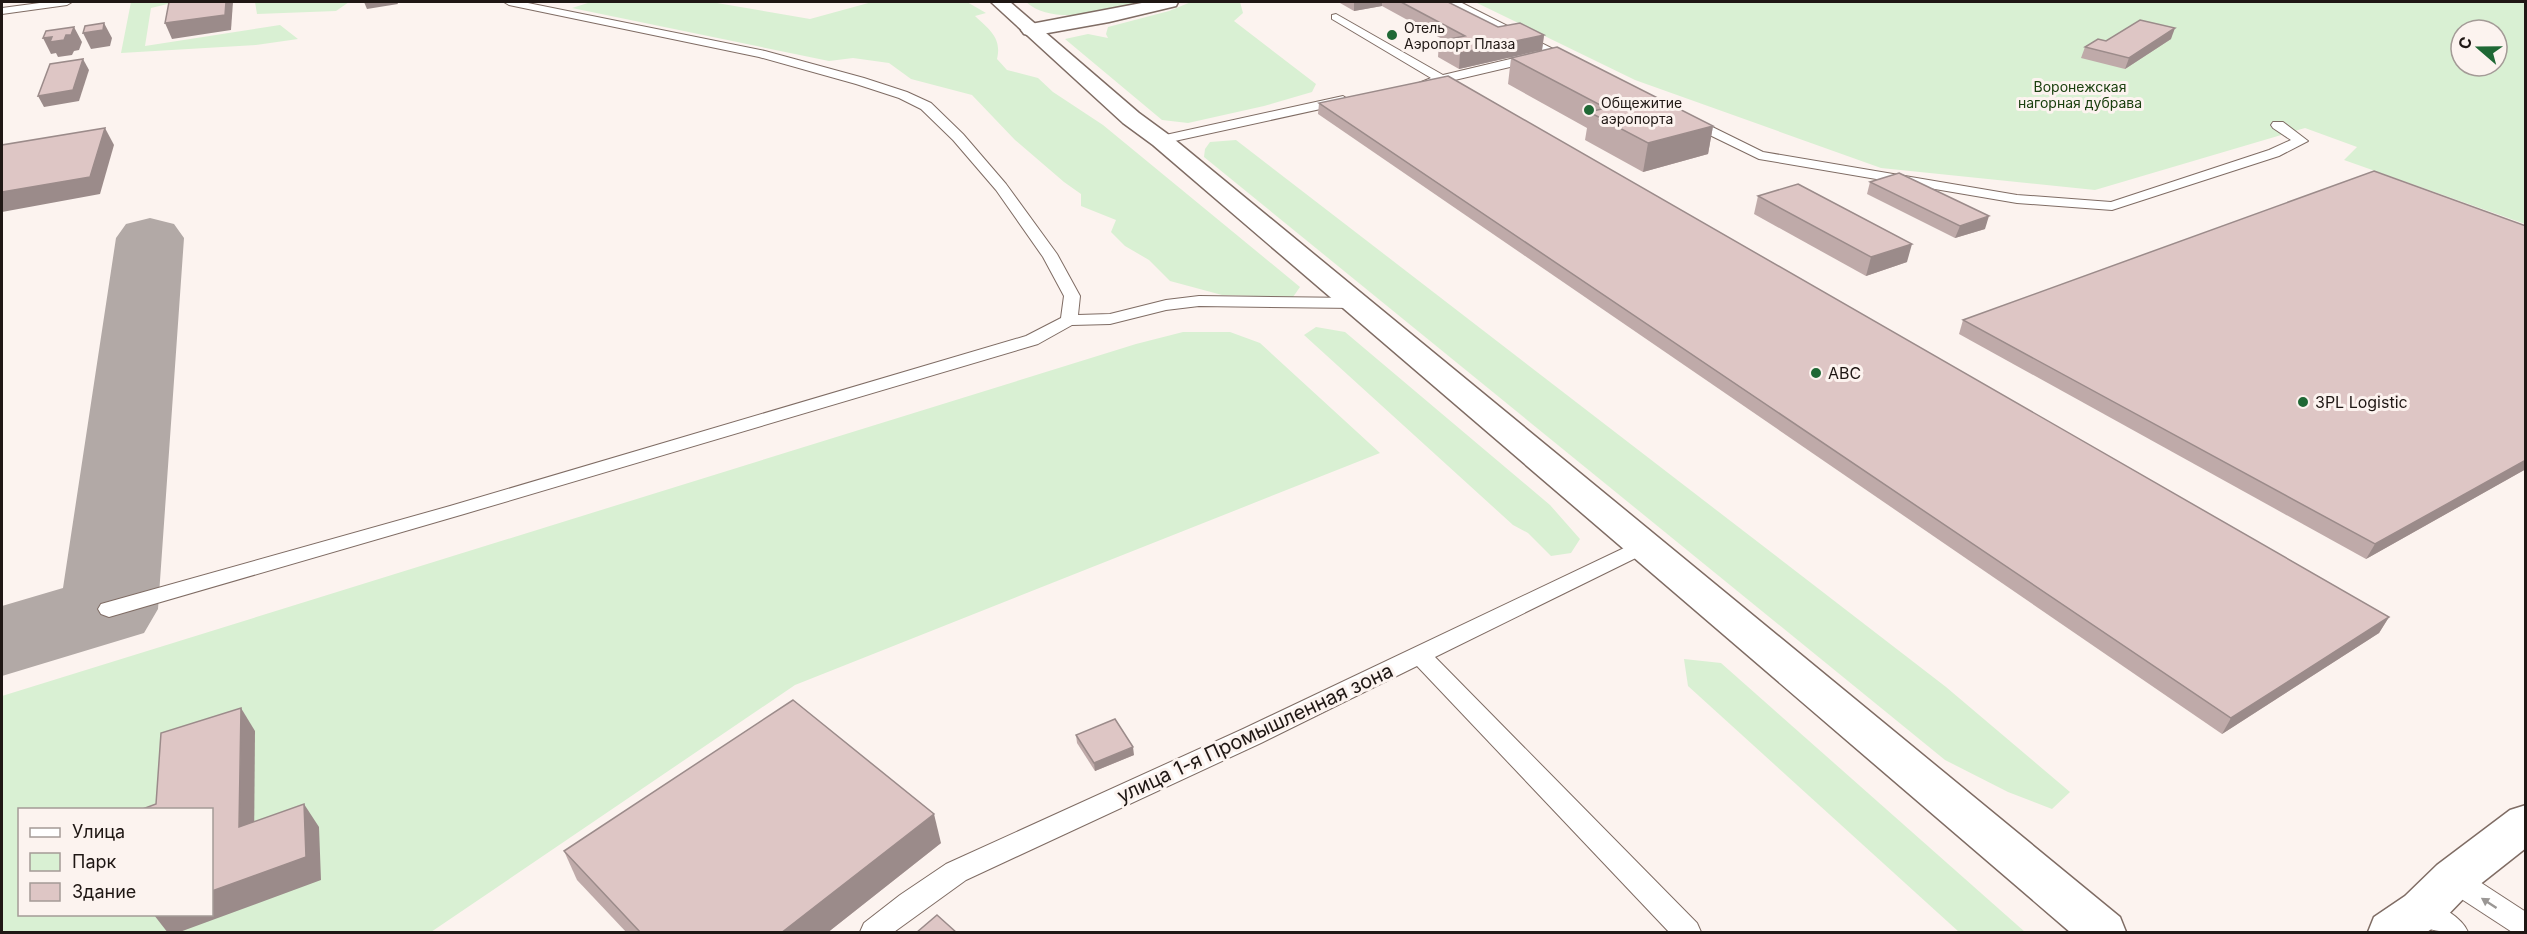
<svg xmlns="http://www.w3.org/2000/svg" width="2527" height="934" viewBox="0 0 2527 934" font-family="Inter,sans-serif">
<rect width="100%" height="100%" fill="#fcf3ef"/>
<g fill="#d9f0d3" fill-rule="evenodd">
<polygon points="131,2 176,2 151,8 145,46 280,25 298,39 256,45 121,53"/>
<polygon points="255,2 349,2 336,11 257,14"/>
<path d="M591,2H711L810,19L872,2H967L986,13L975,16C990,30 1002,38 997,59L1007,70L1038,78L1053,92L1103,125L1300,287L1293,297L1222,295L1170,281L1149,260L1125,246L1111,232L1116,220L1081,206V194L1064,182L1015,140L972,95L911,79L889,63L853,58L829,61L572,8Z"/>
<path d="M1026,2H1142C1110,10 1054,27 1026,2Z"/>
<polygon points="1191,2 1240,2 1243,13 1234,21 1316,84 1312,92 1264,106 1188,123 1162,120 1065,39 1088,34 1108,38 1106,34 1108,27 1169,11"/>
<path d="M1475,2H2525V224L2344,160L2357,147L2305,128L2095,190L1881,168L1635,80ZM2461,30H2497V66H2461Z"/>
<polygon points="1236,140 1946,687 2070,792 2052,809 2008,792 1945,760 1204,157 1205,149 1210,142"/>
<polygon points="1316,327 1345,332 1550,505 1580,539 1571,553 1551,556 1528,533 1513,525 1304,335"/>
<path d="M1183,332H1230L1260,343L1380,453L795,685L431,932H2V696L1136,344ZM20,810H212V914H20Z"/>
<polygon points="1684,659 1721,663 2025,932 1959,932 1688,686"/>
</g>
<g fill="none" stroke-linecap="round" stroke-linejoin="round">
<polygon fill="#b2a9a6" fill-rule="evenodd" points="150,218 174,224 184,238 158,609 144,633 2,676 2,606 63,588 116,238 126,224"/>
<defs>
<g id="lane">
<polygon points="47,2 72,2 67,5 2,14 2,8"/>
<polygon points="504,2 523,2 765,51 864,78 907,92 931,103 963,134 1006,184 1057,254 1080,296 1078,315 1110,314 1166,300 1199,296 1355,298 1363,303 1355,308 1199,306 1166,310 1110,324 1072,325 1038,344 464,514 109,617 101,614 98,609 101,604 450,506 1026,336 1061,318 1064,296 1043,257 996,190 953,140 921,109 899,98 856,84 759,57 509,5"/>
<polygon points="1447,2 1460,2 1577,61 1575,64 1567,64"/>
<polygon points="1336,14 1443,75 1536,53 1542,57 1540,60 1425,87 1419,83 1431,78 1332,19 1332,15"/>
<polygon points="1343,96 1349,100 1348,103 1161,144 1154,140 1161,136"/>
<polygon points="1688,115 1763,152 2017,195 2111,202 2269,150 2291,140 2273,128 2271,125 2273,122 2283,122 2308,141 2279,156 2112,210 2017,203 1759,159 1683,122 1681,119 1683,116"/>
<polygon points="1643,539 1650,541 1653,546 1650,551 1435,657 1697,923 1701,932 1669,932 1417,666 1261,743 966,880 894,932 860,932 864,923 900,895 946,864 1243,729"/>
<polygon points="2453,868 2463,871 2526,912 2526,932 2512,932 2443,887 2439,879 2443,871"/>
<path d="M2422,898C2438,904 2462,917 2468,932C2443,932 2421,934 2408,910L2412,902Z"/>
</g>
<g id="street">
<polygon points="1147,2 1178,2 1176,6 1109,22 1031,36 1024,34 1021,30 1024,26 1031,24"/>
<polygon points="2526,805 2526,848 2469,893 2439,924 2427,932 2368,932 2374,917 2405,896 2437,865 2510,810"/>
</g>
<polygon id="secondary" points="991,2 1010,2 1139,113 1169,135 2120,917 2126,932 2070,932 1153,145 1123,123"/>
</defs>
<use href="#lane" stroke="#7f6c64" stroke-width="2"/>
<use href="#street" stroke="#7f6c64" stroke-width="3"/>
<use href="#secondary" stroke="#7f6c64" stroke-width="3"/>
<use href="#lane" fill="#fff" fill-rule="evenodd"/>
<use href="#street" fill="#fff" fill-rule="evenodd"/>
<use href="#secondary" fill="#fff" fill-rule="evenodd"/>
</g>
<g fill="#bfaaa9">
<polygon points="1340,2 1448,2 1498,27 1544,35 1542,50 1459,69 1438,57 1439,41 1444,40 1382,6 1354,11 1340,3"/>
<polygon points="2171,39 2125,69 2081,58 2085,47 2106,41"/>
<polygon points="1511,58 1713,126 1708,154 1643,172 1585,140 1587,128 1508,84"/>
<polygon points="1319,103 2389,617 2379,633 2222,734 1318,114"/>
<polygon points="1870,182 1985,229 1955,238 1867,194"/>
<polygon points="1758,196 1907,262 1866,276 1754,214"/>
<polygon points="2526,226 2526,469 2366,559 1959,334 1963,320"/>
<polygon points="1076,735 1134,755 1095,771 1077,743"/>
<polygon points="941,843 827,933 627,933 577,880 564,851"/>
</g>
<g fill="#9b8b8a">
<polygon points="226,2 233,2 231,30 172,39 165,23"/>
<polygon points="364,2 397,2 398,4 367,9"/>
<polygon points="1354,2 1382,2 1382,6 1354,11"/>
<polygon points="104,23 112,38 110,46 91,49 83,33"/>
<polygon points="74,27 82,42 79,50 74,51 72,55 58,57 56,53 51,54 43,38"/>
<polygon points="2175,28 2171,39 2125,69 2129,58"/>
<polygon points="1544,35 1542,50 1459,69 1460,53"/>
<polygon points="83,59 89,70 79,101 44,107 38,96"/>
<polygon points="1713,126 1708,154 1643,172 1648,143"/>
<polygon points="105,128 114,145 100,194 2,212 2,192"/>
<polygon points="1989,216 1985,229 1955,238 1960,226"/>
<polygon points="1912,244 1907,262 1866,276 1871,257"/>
<polygon points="2526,460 2526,469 2366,559 2375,544"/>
<polygon points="2389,617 2379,633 2222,734 2231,718"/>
<polygon points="241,708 255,731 254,850 239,827"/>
<polygon points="1133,747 1134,755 1095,771 1094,763"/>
<polygon points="304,804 319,827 321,880 177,933 168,933 154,915 212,915 212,891"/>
<polygon points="934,814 941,843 827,933 781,933"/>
</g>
<g fill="#dec6c5" stroke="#9b8b8a" stroke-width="1.5">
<polygon points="169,2 226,2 225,15 165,23"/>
<polygon points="1401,2 1448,2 1498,27 1520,23 1544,35 1460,53 1439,41 1465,36"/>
<polygon points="2140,20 2175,28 2129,58 2085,47 2098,39 2106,41"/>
<polygon points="104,23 103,30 83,33 85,26"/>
<polygon points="74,27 71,35 66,35 64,40 50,42 52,37 43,38 46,31"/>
<polygon points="1557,47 1713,126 1648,143 1589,112 1606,108 1511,58"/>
<polygon points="83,59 73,90 38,96 50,64"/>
<polygon points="1448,76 2389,617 2231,718 1319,103"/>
<polygon points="105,128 90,177 2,192 2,145"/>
<polygon points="2374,171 2526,226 2526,460 2375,544 1963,320"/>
<polygon points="1899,173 1989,216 1960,226 1870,182"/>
<polygon points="1798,184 1912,244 1871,257 1758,196"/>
<polygon points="793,700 934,814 781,933 641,933 564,851"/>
<polygon points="241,708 239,827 304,804 306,857 212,891 212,810 140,810 156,804 161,733"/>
<polygon points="1115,719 1133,747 1094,763 1076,735"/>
<polygon points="937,915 957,933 916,933"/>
</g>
<defs><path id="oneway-solid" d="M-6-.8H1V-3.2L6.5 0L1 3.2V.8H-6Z" transform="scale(1.5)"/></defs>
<use fill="#9a9795" href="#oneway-solid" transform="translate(2489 903) rotate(-147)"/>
<g fill="#1f6835" stroke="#fcf3ef" stroke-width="2">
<circle cx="1392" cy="35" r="6"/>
<circle cx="1589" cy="110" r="6"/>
<circle cx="1816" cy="373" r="6"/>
<circle cx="2303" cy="402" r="6"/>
</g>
<g text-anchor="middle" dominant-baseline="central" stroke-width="6" stroke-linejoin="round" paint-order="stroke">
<g font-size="14" fill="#1f1714" stroke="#fcf3ef" text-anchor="start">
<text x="1404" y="27">Отель<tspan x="1404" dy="16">Аэропорт Плаза</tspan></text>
<text x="1601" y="102">Общежитие<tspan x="1601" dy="16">аэропорта</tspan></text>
</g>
<g font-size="14" fill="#1b400f" stroke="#fcf3ef">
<text x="2080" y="86">Воронежская<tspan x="2080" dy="16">нагорная дубрава</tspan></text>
</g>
<g font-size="16" fill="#1f1714" stroke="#fcf3ef" text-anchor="start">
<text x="1828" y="373">ABC</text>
<text x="2315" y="402">3PL Logistic</text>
</g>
<g font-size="20" fill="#1f1714" stroke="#fcf3ef">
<text transform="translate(1255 733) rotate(-25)">улица 1-я Промышленная зона</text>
</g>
</g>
<rect width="2527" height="934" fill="none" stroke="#1f1714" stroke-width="6"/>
<rect x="18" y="808" width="195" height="108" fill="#fcf3ef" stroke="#a49b97" stroke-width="1.5"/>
<rect x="30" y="828" width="30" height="9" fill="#ffffff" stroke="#a49b97" stroke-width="1.5"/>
<text x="72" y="838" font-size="18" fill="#1f1714">Улица</text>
<rect x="30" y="853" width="30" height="18" fill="#d9f0d3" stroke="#a49b97" stroke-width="1.5"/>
<text x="72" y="868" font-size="18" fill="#1f1714">Парк</text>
<rect x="30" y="883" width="30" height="18" fill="#dec6c5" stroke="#a49b97" stroke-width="1.5"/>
<text x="72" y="898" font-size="18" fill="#1f1714">Здание</text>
<g transform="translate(2479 48) rotate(290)"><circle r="28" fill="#fcf3ef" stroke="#a49b97" stroke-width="1.5"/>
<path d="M0-4.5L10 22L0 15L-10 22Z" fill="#1f6835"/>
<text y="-9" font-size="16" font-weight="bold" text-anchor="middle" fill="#1f1714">С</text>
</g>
</svg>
